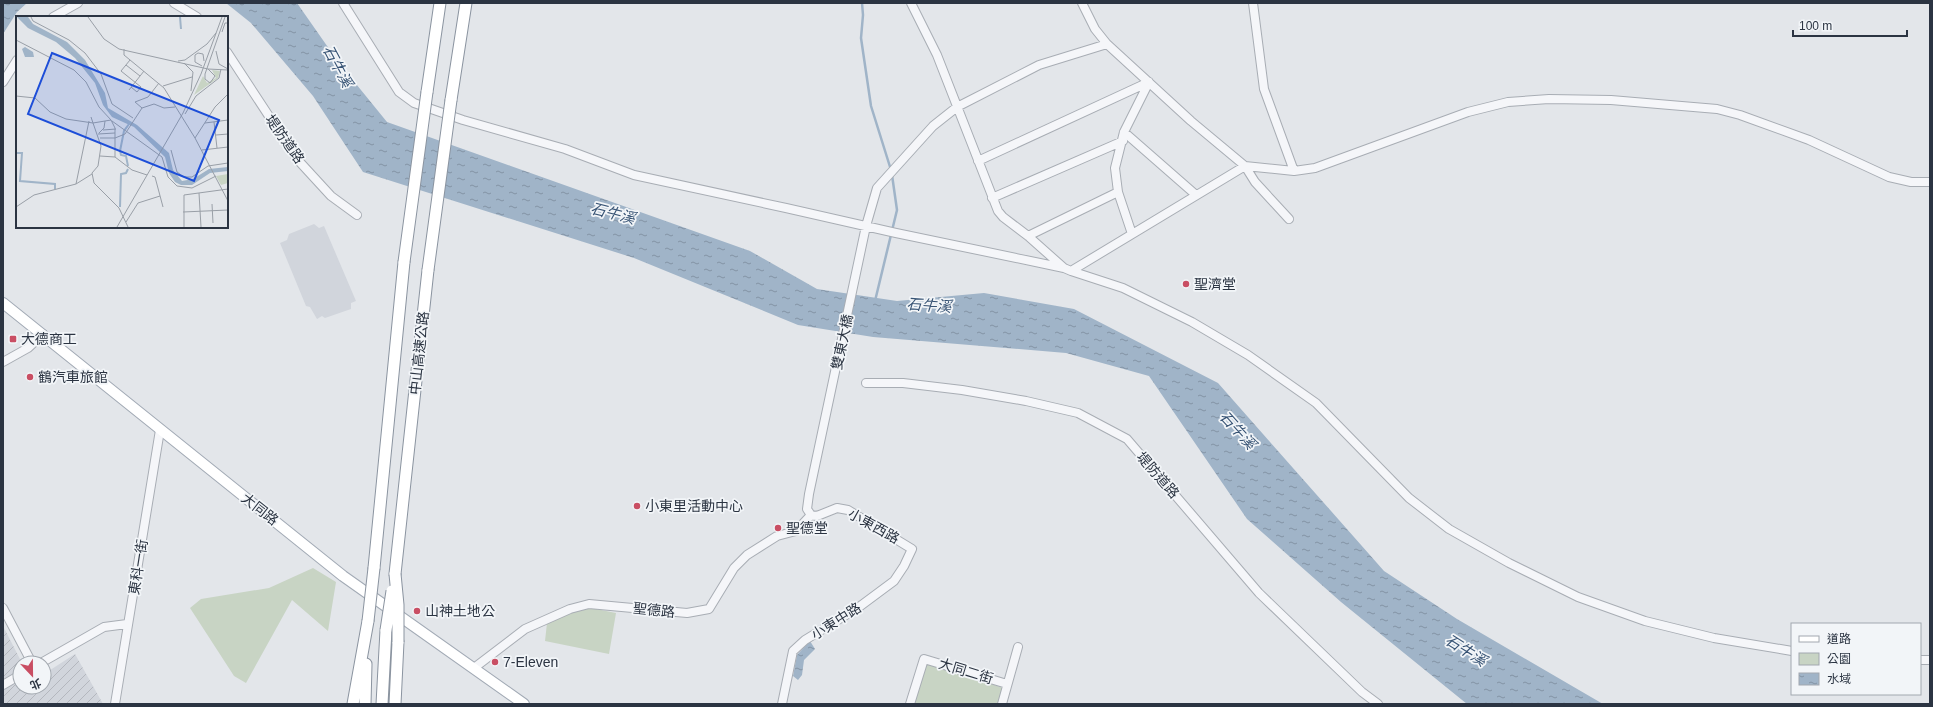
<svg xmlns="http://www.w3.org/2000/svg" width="1933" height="707" font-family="Arial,'Noto Sans TC',sans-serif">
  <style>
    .built { fill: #d1d5dc }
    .industrial { fill: url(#industrial-furrows) }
    .green { fill: #c8d4c4 }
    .water { fill: url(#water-ripples) }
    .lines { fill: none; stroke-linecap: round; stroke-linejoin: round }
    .stream { stroke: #a0b4c8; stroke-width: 2.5 }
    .minor-casing { stroke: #a8adb4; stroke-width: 10 }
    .major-casing { stroke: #a2aab5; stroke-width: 12 }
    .highway-casing { stroke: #8b94a0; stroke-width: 13 }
    .minor { stroke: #f5f6f9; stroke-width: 8 }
    .major { stroke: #fff; stroke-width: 10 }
    .highway { stroke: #fff; stroke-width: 11 }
    .highway-bridge-casing { stroke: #8b94a0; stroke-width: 13; stroke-linecap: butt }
    .highway-bridge { stroke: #fff; stroke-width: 11 }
    .poi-dot { fill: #c94e63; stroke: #f2f5f8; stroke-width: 1.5 }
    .labels { text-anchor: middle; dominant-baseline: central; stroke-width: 3.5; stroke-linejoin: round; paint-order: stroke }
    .street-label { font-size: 14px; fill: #2b3442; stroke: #f2f5f8 }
    .poi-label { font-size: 14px; fill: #2b3442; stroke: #f2f5f8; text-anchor: start }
    .water-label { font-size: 15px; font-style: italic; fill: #375374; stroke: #f2f5f8 }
    .inset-river { fill: none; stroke: #a0b4c8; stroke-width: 2 }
    .inset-road { fill: none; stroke: #999fa7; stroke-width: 1 }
    .view { fill: #1d4ed8; fill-opacity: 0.15; stroke: #1d4ed8; stroke-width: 2 }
    .inset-edge { fill: none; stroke: #2b3442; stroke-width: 2 }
  </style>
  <defs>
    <pattern id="industrial-furrows" width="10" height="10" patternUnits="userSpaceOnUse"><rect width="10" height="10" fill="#d1d5dc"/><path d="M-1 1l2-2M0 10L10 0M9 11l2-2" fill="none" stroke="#b4b7be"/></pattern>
    <pattern id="water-ripples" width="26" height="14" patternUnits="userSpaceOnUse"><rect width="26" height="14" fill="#a0b4c8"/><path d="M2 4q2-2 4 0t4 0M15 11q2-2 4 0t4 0" fill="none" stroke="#8393a4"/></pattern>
  </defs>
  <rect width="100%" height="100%" fill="#e3e6ea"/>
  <path class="built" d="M314,224l5,4 5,-2 32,75 -5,2v6l-26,9 -3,-2 -5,3 -7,-12 -4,-1 -26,-63 7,-3 2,-6z"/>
  <path class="industrial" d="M3,626l19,37h-2v24h24v-13l31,-20 28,50h-100z"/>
  <path class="green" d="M313,568l23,14 -8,49 -36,-31 -46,83 -12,-7 -44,-68 11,-9 68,-11z
    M591,608l25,5 -7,41 -64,-13 2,-18 17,-8z
    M927,662l76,26 -5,16h-85z"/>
  <path class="water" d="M3,3h24l-10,9 -14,22z
    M226,3h71l42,60 48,59 363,129 67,38 80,12 87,-8 90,16 144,74 166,188 73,48 146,85h-136l-126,-102 -94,-83 -98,-143 -83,-23 -193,-16 -75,-12 -164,-67 -271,-86 -50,-76 -62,-73z
    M810,641l5,8 -11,11 -2,15 -4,5 -5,-4 4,-21z"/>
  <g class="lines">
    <path class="stream" d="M862,3l1,12 -2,23 10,68 20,64
      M875,301l22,-91 -5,-35"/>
    <defs>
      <path id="minor" d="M174,3l23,14
        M343,3l56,89 15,11 49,17 102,29 69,26 152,33 110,25 168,35
        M911,3l26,52 61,156 5,6 25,19 36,32 7,3 174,-105 10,16 34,37
        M1082,3l13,26 12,15 84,77 54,45 49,5 21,-3 153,-56 40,-10 41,-3 62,1 106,9 23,6 69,25 80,37 22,5h19
        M1253,3l11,86 30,82
        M53,17l25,-14
        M227,52l70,107 34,37 26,19
        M3,82l14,-22
        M1124,132l72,63
        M978,161l171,-79
        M992,198l131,-57
        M1132,234l-14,-42 -3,-24 9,-36 25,-50
        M1028,236l90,-44
        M1071,271l52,17 69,34 56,33 68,48 93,95 40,31 60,34 69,34 67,24 69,17 78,13
        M3,362l25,-14 15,-14
        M866,383h37l59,7 64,11 52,12 49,26 132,154 103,99 16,12
        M811,515l-4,-6 2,-15 57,-268 11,-38 56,-62 24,-19 82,-42 68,-21
        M3,608l29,55
        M1920,660h10
        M41,663l63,-36 23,-3
        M474,668l51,-39 45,-20 19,-5 98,9 22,-4 25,-41 13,-13 30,-19 19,-5 15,-16
        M3,685l17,-10
        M115,704l45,-274
        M782,704l11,-53 12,-11 54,-33 35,-26 10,-15 8,-17 -64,-39 -11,-2 -20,8 -6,-1
        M910,704l14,-45 83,25
        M1002,704l16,-57"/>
      <path id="major" d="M3,303l340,273 181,128"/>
      <path id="highway" d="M427,92l13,-89
        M451,100l15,-97
        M374,568l30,-306
        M395,574l33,-304
        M353,704l15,-83
        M365,704l1,-40
        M382,704l4,-74
        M395,704l3,-62"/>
    </defs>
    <use href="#minor" class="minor-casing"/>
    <use href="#major" class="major-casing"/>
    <use href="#highway" class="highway-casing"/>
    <use href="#minor" class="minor"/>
    <use href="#major" class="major"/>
    <use href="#highway" class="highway"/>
    <defs>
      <path id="highway-bridge" d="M404,262l23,-170
        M428,270l23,-170
        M395,574l3,31v37
        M368,621l6,-53
        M386,630l6,-39"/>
    </defs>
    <use href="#highway-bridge" class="highway-bridge-casing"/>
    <use href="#highway-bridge" class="highway-bridge"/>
  </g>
  <g class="poi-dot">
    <circle cx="1186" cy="284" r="4"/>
    <rect x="9" y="335" width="8" height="8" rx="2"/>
    <circle cx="30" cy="377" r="4"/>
    <circle cx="637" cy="506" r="4"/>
    <circle cx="778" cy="528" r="4"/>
    <circle cx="417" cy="611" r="4"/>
    <circle cx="495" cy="662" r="4"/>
  </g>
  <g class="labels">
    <g class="street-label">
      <text transform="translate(285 139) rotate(55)">堤防道路</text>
      <text transform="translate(842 342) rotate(-78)">雙東大橋</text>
      <text transform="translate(419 353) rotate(-84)">中山高速公路</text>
      <text transform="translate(1158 475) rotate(49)">堤防道路</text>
      <text transform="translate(260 509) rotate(38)">大同路</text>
      <text transform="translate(874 526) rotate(29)">小東西路</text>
      <text transform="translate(138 567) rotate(-81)">東科一街</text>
      <text transform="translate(654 610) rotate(6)">聖德路</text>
      <text transform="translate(836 621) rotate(-32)">小東中路</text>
      <text transform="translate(966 671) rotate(17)">大同二街</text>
    </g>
    <g class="poi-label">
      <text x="1194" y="284">聖濟堂</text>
      <text x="21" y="339">大德商工</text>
      <text x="38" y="377">鶴汽車旅館</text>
      <text x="645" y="506">小東里活動中心</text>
      <text x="786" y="528">聖德堂</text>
      <text x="425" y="611">山神土地公</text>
      <text x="503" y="662">7-Eleven</text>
    </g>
    <g class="water-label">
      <text transform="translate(338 66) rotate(62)">石牛溪</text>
      <text transform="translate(613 213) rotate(14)">石牛溪</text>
      <text transform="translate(929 305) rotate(4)">石牛溪</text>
      <text transform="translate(1238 430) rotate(48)">石牛溪</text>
      <text transform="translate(1466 650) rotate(32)">石牛溪</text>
    </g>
  </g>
  <g transform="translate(16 16)">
    <rect width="212" height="212" fill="#e3e6ea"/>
    <path d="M196,54l8,1 -2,7 -24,17 9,-19 4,7 9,-5zM212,158v9l-7,2 -5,-9z" fill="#c8d4c4"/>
    <path d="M1,1h11l5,7 34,18 18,18 20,33 3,15 29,17 32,28 4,17 9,11 11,-2 16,-10 19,-2v4l-18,2 -18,12h-11l-6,-3 -6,-9 -4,-16 -31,-30 -22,-10 -9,-12 -8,-22 -20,-25 -19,-16 -28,-14zM9,31l8,5 1,5h-9l-3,-8z" fill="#a0b4c8"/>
    <path class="inset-river" d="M164,1l1,12M0,137h6l-2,28 35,3v5M112,150l-2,-10 -5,-1 -1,-4 4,-20 5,-7M104,191l1,-33 5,-1 2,-4"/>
    <path class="inset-road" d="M15,1l2,4 36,19 16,13 16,21 11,30 21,14M72,1l16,22 15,10 89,20 20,1M206,16l3,-9h3M0,24l58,30 12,12 13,25 12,13M108,33v6l40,33 31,50 33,63M200,35l3,13 9,5M114,44l-9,11 20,16 -4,5 -6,-5M162,45l7,-1 22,-16 9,-11M168,47l9,9 -2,19M110,49l14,11M186,50l-7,-4v-7l3,-2 5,1 1,7M192,53l7,7 -5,7 -5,-4v-5l20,-57M147,70l29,-9M113,74l15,-19M0,80l19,2 15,14 16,7 27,4 8,23 -3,20 -6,7 2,10 25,25 9,19M126,92l-7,-6 13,-5 11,-14M126,92l12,-4 10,4 11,-1M169,98l11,-18 23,-18 2,-9M75,101l2,6 18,-3 4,8v29l17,13 15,5M96,105l50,36 6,20 9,9 15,2 24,-12M198,106l3,26M189,107l23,-3M87,114l13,-1M83,117l5,-5 1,-7M82,118l17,-1M200,119l12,-1M84,122h15l10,-4 17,-26M179,122l20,-31 13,-13M155,134l6,22 7,5h8l16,-11 20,-3M186,134l26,-3M84,140l15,1M136,160l3,1 8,30M60,168l13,-63M183,177l2,34M196,188l1,19M0,191l18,-12 42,-11 16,-10M167,196l45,-2M110,206l12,-19 22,-7M101,211l66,-114 18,-39 21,-57M168,211v-32l44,-6"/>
    <path class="view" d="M36,37l167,67 -25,61 -166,-67z"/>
    <rect width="212" height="212" class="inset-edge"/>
  </g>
  <rect width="1933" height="707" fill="none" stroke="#2b3442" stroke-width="8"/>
  <rect x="1791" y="623" width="130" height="72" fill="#f2f5f8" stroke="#a2a8af"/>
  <rect x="1799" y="636" width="20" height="6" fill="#ffffff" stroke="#a2a8af"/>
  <text x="1827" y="643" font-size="12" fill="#2b3442">道路</text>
  <rect x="1799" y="653" width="20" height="12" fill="#c8d4c4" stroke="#a2a8af"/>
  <text x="1827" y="663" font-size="12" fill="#2b3442">公園</text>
  <rect x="1799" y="673" width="20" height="12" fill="url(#water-ripples)" stroke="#a2a8af"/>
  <text x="1827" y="683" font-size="12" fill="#2b3442">水域</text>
  <g transform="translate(32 675) rotate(158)"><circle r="19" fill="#f2f5f8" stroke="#a2a8af"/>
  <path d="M0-3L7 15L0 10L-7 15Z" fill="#c94e63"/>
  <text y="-6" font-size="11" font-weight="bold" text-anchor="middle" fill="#2b3442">北</text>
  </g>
  <path d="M1793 30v6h114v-6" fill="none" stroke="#2b3442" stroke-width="2"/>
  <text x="1799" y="30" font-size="12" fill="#2b3442" stroke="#f2f5f8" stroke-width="3" paint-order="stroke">100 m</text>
</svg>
